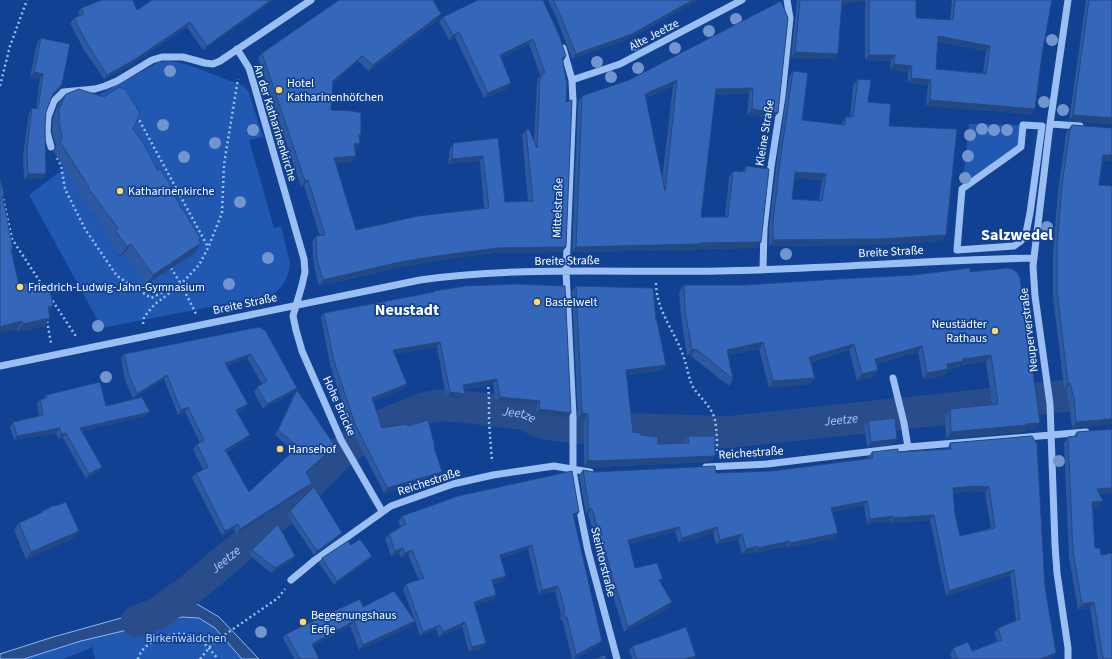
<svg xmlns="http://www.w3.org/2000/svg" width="1112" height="659" font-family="'Source Sans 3',sans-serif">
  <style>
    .green { fill: #2159b2 }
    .water { fill: #294d8a; stroke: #8db8f7 }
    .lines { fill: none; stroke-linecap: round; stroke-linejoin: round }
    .river { stroke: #294d8a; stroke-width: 32 }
    .path { stroke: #9bbef3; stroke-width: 2.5; stroke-dasharray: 2 3; stroke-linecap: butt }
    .minor { stroke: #9bbef3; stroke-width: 7 }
    .tree { fill: #7295cd }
    .wall { fill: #2d59a0; fill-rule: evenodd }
    .shaded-wall { fill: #244882 }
    .building { fill: #3467ba; stroke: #244882; fill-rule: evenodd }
    .poi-dot { fill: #ffda5e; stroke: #104192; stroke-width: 1.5 }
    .labels { text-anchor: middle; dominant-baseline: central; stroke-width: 3.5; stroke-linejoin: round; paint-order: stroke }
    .street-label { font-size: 12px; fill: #fff; stroke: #104192 }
    .poi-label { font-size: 12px; fill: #fff; stroke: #104192; text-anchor: start }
    .park-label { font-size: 12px; fill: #c3dafe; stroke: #104192 }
    .water-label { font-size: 13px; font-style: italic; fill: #a7c8fa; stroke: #104192 }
    .district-label { font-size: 16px; font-weight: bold; fill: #fff; stroke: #104192 }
  </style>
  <rect width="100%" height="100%" fill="#104192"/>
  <path class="green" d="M170,61l16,3 58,22 5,7 14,44 -14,3 25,88 7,-2 9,37c-1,15 -7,25 -19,32l-169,33 -73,-133 38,-29 29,52 2,2 3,-2 12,18 -4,3 14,12 -5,4 1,2 6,-4 -45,-148 79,-43z
    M969,124l54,1 -2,22 -59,42z
    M182,617l17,1 16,10 27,31h-147l-4,-17v6l-28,11h-39l57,-18z"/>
  <path class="water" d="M175,593l1,15 9,-3 12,-1 22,13 40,42h-17l-27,-31 -16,-10 -17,-1 -101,24 -57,18h-24v-5l53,-17 97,-27z"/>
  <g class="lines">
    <path class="river" id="s1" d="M137,621l20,-7 30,-22 66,-55 43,-39 40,-41 24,-19 23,-13 38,-16 21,-4 24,2 58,7 16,8 14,3 32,3 143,4 383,-41"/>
    <path class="path" d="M0,86l10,-40 17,-46
      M137,116l71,131
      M57,158l4,7 4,24 20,40 32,47 34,22 23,-11
      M2,194l10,45 65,99
      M171,268l10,16 15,30
      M656,283c0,27 18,47 27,72 4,10 5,22 10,32 7,11 19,20 22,33 2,11 2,23 2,34
      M47,321l4,22
      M143,324l1,-7 10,-12 27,-21 18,-19 9,-17 14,-35 2,-49 14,-85
      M488,382l1,17v23l3,40
      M138,659c5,-20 40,-31 58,-22 9,5 15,14 22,22
      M200,659l13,-16 65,-45 7,-9"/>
    <path class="minor" d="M563,48l9,32 1,21 -7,170 7,146v53l6,36 9,45 29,108
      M237,49l12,19 6,20 49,171 1,13 -3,13 -9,31 3,14 6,21 39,89 41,71
      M572,80l48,-16 122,-64
      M1050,124l30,2
      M1023,125l19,1 -12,87 -4,20 -5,8 -7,5 -57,4 5,-61 59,-42z
      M51,147l-4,-15 1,-15 6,-16 9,-9 32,-3 10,-3 12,-5 35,-21 10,-3h21l22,6 8,1 7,-3 91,-61
      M763,270l1,-42 7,-61 11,-71 8,-78 -3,-18
      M0,366l420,-86c99,-14 200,-7 299,-9 105,-2 210,-11 315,-13
      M893,378l11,45 4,24
      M706,467l61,-3 141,-17 178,-15
      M291,580l24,-20 76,-54 62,-22 40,-9 61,-9 36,6
      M1068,659v-11l-11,-75 -2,-28 -5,-141 -15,-108 -2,-30 17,-142 18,-124"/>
  </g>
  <g class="tree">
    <circle cx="736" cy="19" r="6"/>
    <circle cx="709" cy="31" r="6"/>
    <circle cx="1052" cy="40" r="6"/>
    <circle cx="635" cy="45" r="6"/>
    <circle cx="675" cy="48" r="6"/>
    <circle cx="597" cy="62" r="6"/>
    <circle cx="638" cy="68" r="6"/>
    <circle cx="170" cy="71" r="6"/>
    <circle cx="611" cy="77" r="6"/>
    <circle cx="1044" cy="102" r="6"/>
    <circle cx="1063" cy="110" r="6"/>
    <circle cx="163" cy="125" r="6"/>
    <circle cx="982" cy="129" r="6"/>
    <circle cx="253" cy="130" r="6"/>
    <circle cx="994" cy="130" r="6"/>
    <circle cx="1007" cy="130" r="6"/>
    <circle cx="970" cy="135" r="6"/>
    <circle cx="215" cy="143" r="6"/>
    <circle cx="968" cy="156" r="6"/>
    <circle cx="184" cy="157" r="6"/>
    <circle cx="965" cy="178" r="6"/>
    <circle cx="240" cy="202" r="6"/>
    <circle cx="1047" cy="227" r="6"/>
    <circle cx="786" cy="254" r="6"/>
    <circle cx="268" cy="258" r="6"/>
    <circle cx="229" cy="284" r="6"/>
    <circle cx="98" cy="326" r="6"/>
    <circle cx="106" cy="377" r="6"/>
    <circle cx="1059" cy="461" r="6"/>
    <circle cx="261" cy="632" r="6"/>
  </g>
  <path class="wall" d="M274,0l-71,50 -16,-23 -56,38 -27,14 -20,-29 -14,-27 4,-5 5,-2 -1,-3 3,-5 56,2z
    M476,0h67l20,62 3,40v145l-4,5 -69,1 -60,8 -36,7 -78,18 -5,-20 -2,-24 4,-6h4l-16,-50 -3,1 -43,-129 4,-5 176,-33 -69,51 -11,-10 -25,23 -2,26 28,28 1,5 -4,6h-1l-3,13 -16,1 20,67 128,-22 -4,-47 -32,3 2,-16 3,-5 45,-5 7,64 23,-1 -6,-66 4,-5 8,10 3,-57 1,-1 -1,-2 3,-5 -11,-31 -28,14 10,25 -4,6 -23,9 -29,-61 -6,3 -10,-18 4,-5 34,-16z
    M548,0h151l-71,39 -56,20 -16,-42z
    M797,0h119v18l34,2 2,-20h100l-10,54 -7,55 -4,5 -105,-8 2,-21 -20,-2v-11l-18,-2 1,-9 -26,-1v-60l-24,5 -7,54 -43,-1zM938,42l48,9 -3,22 -47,-4z
    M1086,0h26v124l-43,-3z
    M781,1l-8,118 -26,-4 2,-22 -34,2 -14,122h24l4,-40 4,-6 9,1 4,-6 15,76 -4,6 -61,1 -1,1 -123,2 6,-150 4,-6 47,-16zM673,86l-11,94 -16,-82z
    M41,38l21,46 -3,5 -7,7 -6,16 -1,15 1,47 -3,4 -19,1 -1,-24 6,-42 3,-5 4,1 4,-30 -10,-2 7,-34z
    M793,71l9,49 40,5v-2l4,-6h4l3,-32 5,-6 10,23 21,24 53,115 -67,4 -106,1v-18l7,-60 13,-91zM795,178l27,2 -3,21 -27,-2z
    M66,94l67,35 66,111 -4,13 -48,31 -22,-31 -5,3 -11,-17 1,-2 -28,-40v-1l-29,-45 3,-3v-2l-4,-14 1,-14 6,-15z
    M1072,125l40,36h-9l-4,24 13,1v238l-40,4 -3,-24 -3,-15h-2l-11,-93v-44l5,-61 8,-57 2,-4z
    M2,197l11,52 -2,2 8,34h13l17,27 -4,14 -28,6z
    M970,272l65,157 -12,2 -1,1 -76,7 -1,-23 5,-7 42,-5 -6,-42 -26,3 -2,2 -10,3 -5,6 -20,3 -5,-27 -41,12 1,6 -4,6 -17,5 -8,-31 -38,12 4,16 -5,6 -41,4 -10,-39 -31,6 5,24 -4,7 -38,-30h-4l-6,-39 -2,-25 5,-7h61z
    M576,286l86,84 -36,5 7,57 25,12 26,-1v-1l4,-6 27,20 -4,6 -121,5 -6,-1v-46l-6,-1 -6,-128z
    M434,291l134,127 -32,-4 1,-9 -41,-3 -3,-18 -29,5 -2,10 -16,-2 -9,-50 -42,7 9,35 -31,12 9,27 26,-2 27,21 -1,2 8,23 -3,5 -55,16 -33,-64 -21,-64 -9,-48 3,-4 109,-21z
    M259,327l35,65 -31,17 -9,-17 3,-5 5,-3 -15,-26 -20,8 17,43 -7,4 9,27 -19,12 22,40 44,-41 -18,-16 19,-41 3,-4 38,56 -4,5 -24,23 2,13 -72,47 -3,-5 -12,7 -30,-58 4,-5 7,-3 -10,-21 4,-5 3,-1 -15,-31 -7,3 -14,-36 -31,20 -8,-19 -4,-22 3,-4z
    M46,395l60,11 40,10 -64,15 20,36 -3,4 -13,8 -23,-41 -5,1 -2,-6 -42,7 -4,-13 3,-5 26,-6 -2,-12 3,-4 3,-1z
    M868,421l29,18 -4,5 -26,3 -3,-21z
    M1077,432l35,61 -12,1 -1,13h-6l2,41 17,111h-14l-8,-51 -12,2 -9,-53 -5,-114 4,-6 6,-1z
    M1032,436l20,223h-100l-2,-5 3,-6 19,3 25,-10 -3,-8 4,-5 18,-7 -6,-46 -64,21 -16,-76 -40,3v-2l-23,3 -3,-18 -32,6 2,27 -48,9v-2l-31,7 -1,-1 -12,2 -4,-15 -22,6 -3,-12 -34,10 -4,-11 -46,12 6,24 26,14 8,26 -45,24 -36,-118h-2l-7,-39 4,-5 11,2 122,1 56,-2 97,-12 -1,-2 4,-5h26l49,-3 3,-6zM973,491l12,2 6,35 -31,8 -5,-22 -2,-21z
    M55,506l19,32 -48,21 -12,-29 5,-7 21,-10 2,-2z
    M290,511l52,22 -3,4 -25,18 -27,-40z
    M402,516l174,1h-2l24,129 -24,13h-2l-9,-37 -3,-3 1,-4 -6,-24 -16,4 -11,-46 -27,9 5,18 -3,5 -10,3 3,11 -3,5 -18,5 11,38 -4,5 -13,4 -7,-25 -23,10 -3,-8 -16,7 -5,-15 -3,5 -53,24 -9,-24 -37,20 6,13h-25l-11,-21 3,-4 77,-27 52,14 -12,-32 3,-5 13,-4 -11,-25 -7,3 -2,-5 -8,3 -6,-17 4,-5 12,-7 -3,-6z
    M351,545l21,11 -4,5 -34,24 -15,-22 3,-5z
    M252,550l43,6 -4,5 -20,12 -22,-18z
    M633,646l63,10 -2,3h-62l-3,-9z"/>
  <path class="shaded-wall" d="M271,0h3l-71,50 4,-4z
    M693,0h6l-71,39 -56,20 4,-5z
    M845,0h20l-27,6 4,-5z
    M441,14l-3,6 -69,51 4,-6z
    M190,22l-3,5 -56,38 -27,14 3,-4z
    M459,32l-4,5 -6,3 4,-5z
    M938,36l52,10 -4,5 -52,-10z
    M533,39l-4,5 -33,16 4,-5z
    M795,52l43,2 -4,5 -43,-1z
    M869,55h26l-4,6 -26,-1z
    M362,56l-4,5 -29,26 4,-6z
    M566,56l-3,6 -1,-4z
    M894,64l18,2 -4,6 -18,-2z
    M34,72l9,2 -3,5 -10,-2z
    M911,78l20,2 -3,5 -20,-2z
    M677,80l-4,6 -32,14 4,-6z
    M511,83l-4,6 -23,9 4,-5z
    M62,84l-3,5 -10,10 4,-5z
    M753,88l-4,5 -37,2 4,-6z
    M930,100l105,9 -4,5 -105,-8z
    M752,109l26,4 -5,6 -26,-4z
    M1073,115l39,3v6l-43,-3z
    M360,143l-4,6h-6l4,-5z
    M1103,155h9v6h-13z
    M356,156l-4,6 -22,2 4,-6z
    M483,156l-3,5 -32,3 4,-5z
    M795,172l31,2 -4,6 -31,-2z
    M28,174h18l-3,4 -19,1z
    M308,180l-4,6 -3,1 4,-6z
    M946,235l-4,6 -67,4 -106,1 4,-6z
    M761,242l-4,6 -61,1 -1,1 -123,2 4,-5 123,-4z
    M201,243l-6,10 -48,31 6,-9z
    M131,244l-6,9 -5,3 7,-9z
    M566,247l-4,5 -69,1 -60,8 -36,7 -78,18 4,-6 77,-18 37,-6 60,-8z
    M53,306l-5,8v-7z
    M50,318l-5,8 -28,6 6,-8z
    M22,321l-5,8 -17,4v-6z
    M440,342l-3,5 -47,8 3,-5z
    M763,342l-4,7 -37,7 5,-6z
    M854,344l-5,6 -44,13 4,-6z
    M922,346l-4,6 -48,14 5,-7z
    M696,349l-5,7h-4l5,-6z
    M251,354l-4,4 -26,10 4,-5z
    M991,355l-5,7 -26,3 -2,2 -10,3 -5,6 -20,3 4,-6 20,-9 16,-5z
    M666,365l-4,5 -40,5 4,-5z
    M878,370l-4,6 -17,5 5,-7z
    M167,375l-3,4 -31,20 4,-5z
    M815,378l-5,6 -41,4 4,-7z
    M497,379l-4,5 -33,5 3,-4z
    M1068,383h2l-4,6h-2z
    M407,384l-3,5 -35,14 3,-5z
    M297,388l-3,4 -31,17 4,-5z
    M450,392l15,2 -3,5 -16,-2z
    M500,397l40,4 -3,4 -41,-3z
    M248,404l-4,5 -12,6 4,-5z
    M188,407l-3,5 -7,3 3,-5z
    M539,409l32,4 -3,5 -32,-4z
    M150,412l-4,4 -69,16 3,-4z
    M582,413l6,1 -4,6 -6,-1z
    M1112,419v5l-40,4 4,-6z
    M1040,423l-5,6 -12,2 -1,1 -76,7 5,-7z
    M60,428l-4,5 -42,7 3,-4z
    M66,433l-3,5 -5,1 3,-5z
    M250,435l-4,5 -24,15 3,-5z
    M897,439l-4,5 -26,3 4,-5z
    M335,446l-4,5 -28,26 3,-5z
    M715,456l-4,6 -121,5 -6,-1 4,-6z
    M102,467l-3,4 -13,8 3,-5z
    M442,472l-3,5 -55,16 3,-5z
    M312,483l-3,4 -72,47 3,-5z
    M977,486l12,1 -4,6 -12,-2 -24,2 4,-5z
    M1112,488v5l-19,1 4,-5z
    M867,501l-3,5 -36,7 3,-5z
    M1103,501l-4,6 -11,1 4,-6z
    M589,509h3l-4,5h-2z
    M579,512l-3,5 -6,1 3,-4z
    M934,515l-4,5 -40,3 4,-5z
    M893,516l-3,5 -23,3 3,-5z
    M238,524l-4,5 -12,7 3,-5z
    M679,527l-4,5 -50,13 3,-5z
    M717,527l-4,6 -34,10 3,-5z
    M79,531l-5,7 -48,21 5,-7z
    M342,533l-3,4 -25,18 3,-4z
    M838,533l-4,6 -48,9 4,-5z
    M742,534l-4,5 -22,6 4,-5z
    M789,541l-3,5 -31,7 3,-5z
    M532,545l-4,4 -32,10 4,-4z
    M758,546l-4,6 -12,2 4,-5z
    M403,548l-4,5 -8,3 4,-5z
    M412,550l-4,5 -7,3 4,-5z
    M295,556l-4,5 -20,12 4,-5z
    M372,556l-4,5 -34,24 3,-4z
    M1014,570l-4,5 -64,21 3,-5z
    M506,576l-3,5 -15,4 4,-5z
    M558,586l-3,5 -16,4 3,-5z
    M496,595l-3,5 -23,7 4,-5z
    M672,602l-3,6 -45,24 4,-5z
    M1094,602l-4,6 -12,2 4,-6z
    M354,621l-4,5 -41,22 3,-4z
    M415,621l-3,5 -53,24 4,-5z
    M465,622l-3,5 -23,10 4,-5z
    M440,625l-4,4 -16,7 3,-4z
    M602,641l-4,5 -25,13 3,-4z
    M486,643l-4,5 -13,4 3,-5z
    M1056,653l-4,6h-12z
    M696,656l-2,3h-10z"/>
  <path class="building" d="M102,0h31l4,10 15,-10h119l-64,46 -17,-24 -56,38 -27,15 -19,-30 -14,-27 10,-4 -3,-6z
    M339,0h94l8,14 -68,51 -11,-9 -29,25 -2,29 21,1 9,2v22h-2l1,8 -6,1 2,12 -22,2 22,72 62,-14 71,-8 -6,-52 -31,3 1,-16 45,-5 7,64 28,-1 -7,-71 3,-1 8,19 3,-70 2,-1 -1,-3 4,-1 -12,-34 -33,16 11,28 -23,10 -29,-61 -6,3 -10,-18 35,-17h65l16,35 7,21 -4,2 5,26 -1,18 6,-2 -6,147 -69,1 -60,8 -37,6 -77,18 -6,-20 -1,-24 9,-1 -17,-55 -3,1 -43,-128z
    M553,0h140l-61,34 -56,20 -17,-42z
    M800,0h45l-3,1 -4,53 -43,-2z
    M869,0h47v18l37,2 2,-20h97l-10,54 -7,55 -105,-9 1,-20 -20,-2 1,-12 -18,-2 1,-9h-26zM938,36l52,10 -4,28 -50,-5z
    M1089,0h23v118l-39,-3z
    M781,1l7,17 -10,95 -26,-4 1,-21 -37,1 -15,128h27l5,-46 12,1 1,-6 23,3 -8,73 -62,1v1l-123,3 6,-151 47,-16zM677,80l-12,111 -20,-97z
    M41,38l29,6 -8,40 -9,10 -7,18 -1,15 1,47h-18l-1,-24 5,-42 6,1 5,-35 -9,-2z
    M793,71l15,2 -6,47 43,5 1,-8h7l5,-38 13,1 -3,22 23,2 -2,22 68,3 -11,106 -67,4 -106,1v-18l7,-60zM795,172l31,2 -4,27 -30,-2z
    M119,87l6,2 15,24 -7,16 11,15 14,27 2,-2 8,12 13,27h1l18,30 -1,2 2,3 -48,32 -22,-31 -4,3 -12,-17 3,-2 -30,-40 1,-1 -29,-45 2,-3v-2l-3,-15v-13l7,-15 13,-5 25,8z
    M1072,125l40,3v27h-9l-4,30 13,1v233l-36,3 -2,-24 -4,-15h-2l-11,-93v-44l5,-61 8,-56z
    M0,178l4,17h-2l11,54h-2l8,36 12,-3 1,3 11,-3 2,11 5,-3 3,16 -5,1 2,11 -27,6 -1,-3 -22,6z
    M970,268v4l37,-4 5,1 5,3 3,6 20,145 -14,1 1,1 -76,7 -1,-23 48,-5 -7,-49 -28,4v2l-16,3 1,5 -21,4 -5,-27 -47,13 3,11 -16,4 -8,-30 -45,13 6,21 -42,3 -10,-39 -36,8 6,29 -37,-30 -4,1 -7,-39 -1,-26h61l92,-6 77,-4z
    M516,284l49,2 6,127 -32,-4 1,-8 -40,-4 -3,-18 -34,6 2,9 -15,-2 -10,-50 -47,8 14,34 -35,14 10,30 25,-4 1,2 20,-6 7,27h-1l8,25 -55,16 -32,-64 -21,-63 -10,-48 110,-21v-1l31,-5z
    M576,286l77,2 3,33h1l9,44 -40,5 7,62 8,1v2l17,2v7l31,-1 -1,-7h27v20l-121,5 -6,-1v-46l-6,-1z
    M259,327l6,3 32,58 -30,16 -10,-17 10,-6 -16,-27 -26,9 23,41 -12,6 14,25 -25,15 24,42 45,-42 5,-2 -21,-18 19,-40 38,56 -29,26 6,11 -72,46 -2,-5 -13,7 -29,-58 12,-6 -11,-23 7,-4 -16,-33 -7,3 -14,-35 -30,19 -8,-19 -5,-21z
    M100,382l6,24 36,-9 8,15 -70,16 22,39 -13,7 -23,-41 -5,1 -1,-6 -43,8 -4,-14 30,-7 -3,-15 7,-2 -1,-3z
    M895,418l2,21 -26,3 -3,-21z
    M1112,429v59l-15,1 6,12 -11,1 3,46h5l1,7 11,-2v106h-9l-9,-57 -12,2 -9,-53 -5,-114 9,-1v-4z
    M1032,436l5,8 8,143 11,66 -16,6h-87l4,-1 -4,-10 15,-6 4,9 30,-11 -4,-12 22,-9 -6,-49 -65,21 -15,-76 -40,3 -1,-2 -23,3 -3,-18 -36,7 7,25 -48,10 -1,-2 -31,7v-2l-12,3 -4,-15 -22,6 -3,-13 -35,11 -3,-11 -51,13 7,28 22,-5 6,16 -4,1 13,22 -44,25 -36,-118h-3l-6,-39 11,2 121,-6 1,7 56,-2 101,-13 -1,-6 26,-3v3l53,-3 -1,-6zM977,486l12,1 6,41 -35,8 -5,-22 -2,-26z
    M572,471l7,41 -6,2 29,127 -26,14 -9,-38 -4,-2 2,-5 -7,-24 -16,4 -10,-45 -32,10 6,21 -14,4 4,15 -22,7 12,41 -14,4 -7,-25 -22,10 -3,-7 -17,7 -17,-48 18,-6 -12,-28 -7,3 -2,-5 -8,3 -6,-17 17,-10 -4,-8 56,-20z
    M314,487l28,46 -25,18 -27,-40z
    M66,502l13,29 -48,21 -12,-29 24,-11 -1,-1 13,-6v1z
    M278,524l17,32 -20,12 -23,-18z
    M360,539l12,17 -35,25 -15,-23 26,-17 3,4z
    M394,591l21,30 -52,24 -9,-24 -42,23 7,15h-19l-14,-25 74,-35 3,8z
    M686,627l10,29 -12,3h-48l-3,-13z
    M605,655l1,4h-11z"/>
  <g class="poi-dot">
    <circle cx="279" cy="90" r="4"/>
    <circle cx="120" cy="191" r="4"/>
    <circle cx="20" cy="287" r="4"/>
    <circle cx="537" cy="302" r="4"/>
    <circle cx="995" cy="331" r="4"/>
    <circle cx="280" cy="449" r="4"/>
    <circle cx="303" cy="622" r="4"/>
  </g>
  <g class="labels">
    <g class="street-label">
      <text transform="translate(654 35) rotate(-28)">Alte Jeetze</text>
      <text transform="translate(275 123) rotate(73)">An der Katharinenkirche</text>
      <text transform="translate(765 133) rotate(-81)">Kleine Straße</text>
      <text transform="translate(558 208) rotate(-88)">Mittelstraße</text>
      <text transform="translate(891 252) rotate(-3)">Breite Straße</text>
      <text transform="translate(567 261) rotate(-1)">Breite Straße</text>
      <text transform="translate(245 304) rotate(-12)">Breite Straße</text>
      <text transform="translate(1029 330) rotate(-97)">Neuperverstraße</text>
      <text transform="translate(339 406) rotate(66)">Hohe Brücke</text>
      <text transform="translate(751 453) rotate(-4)">Reichestraße</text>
      <text transform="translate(429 482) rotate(-18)">Reichestraße</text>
      <text transform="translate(603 562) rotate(76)">Steintorstraße</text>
    </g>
    <g class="poi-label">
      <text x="287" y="83">Hotel<tspan x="287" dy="14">Katharinenhöfchen</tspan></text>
      <text x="128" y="191">Katharinenkirche</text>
      <text x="28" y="287">Friedrich-Ludwig-Jahn-Gymnasium</text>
      <text x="545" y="302">Bastelwelt</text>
      <text x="987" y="324" text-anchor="end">Neustädter<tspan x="987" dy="14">Rathaus</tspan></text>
      <text x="288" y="449">Hansehof</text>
      <text x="311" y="615">Begegnungshaus<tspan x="311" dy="14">Eefje</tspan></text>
    </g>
    <g class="park-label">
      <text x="186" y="638">Birkenwäldchen</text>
    </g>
    <g class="water-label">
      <text stroke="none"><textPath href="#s1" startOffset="457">Jeetze</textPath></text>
      <text stroke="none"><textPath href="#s1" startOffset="782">Jeetze</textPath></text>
      <text stroke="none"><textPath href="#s1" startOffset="109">Jeetze</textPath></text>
    </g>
    <g class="district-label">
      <text x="1017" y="235">Salzwedel</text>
      <text x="407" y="310">Neustadt</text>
    </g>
  </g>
</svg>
